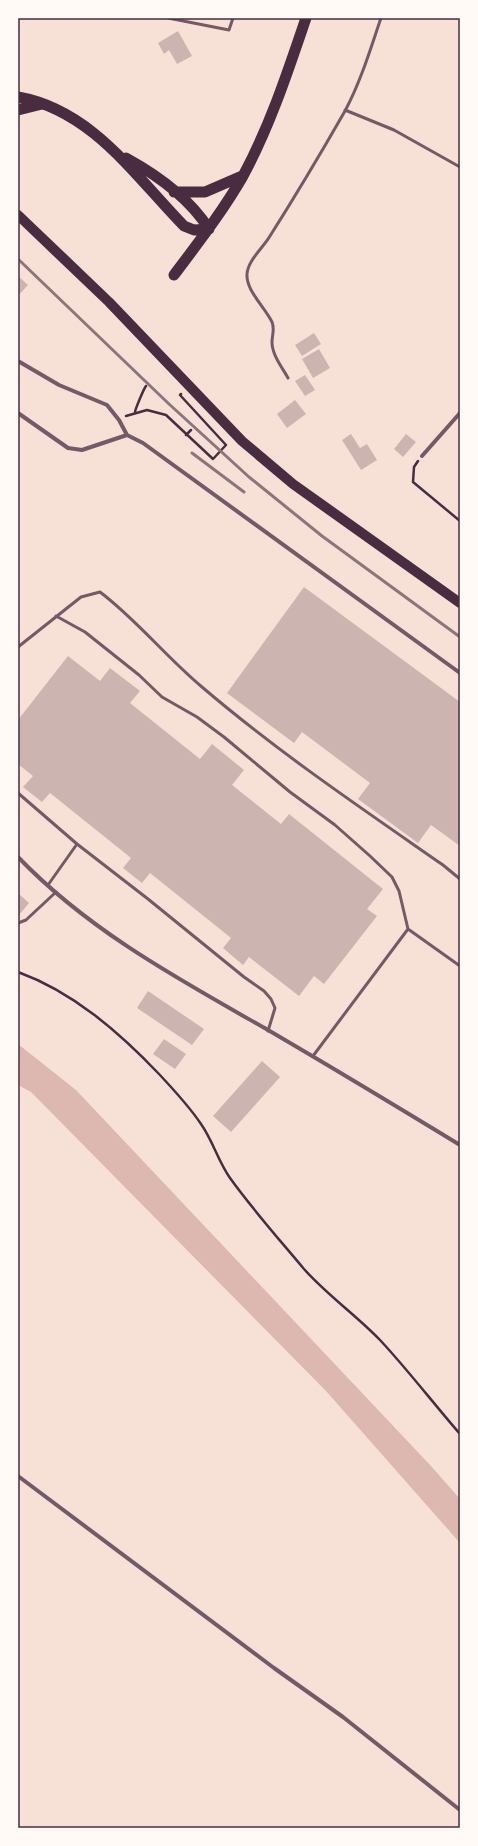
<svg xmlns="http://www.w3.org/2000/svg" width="478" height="1846" font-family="'Titillium Web',sans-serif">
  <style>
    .water { fill: #dcb8b0 }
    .building { fill: #ccb4b1 }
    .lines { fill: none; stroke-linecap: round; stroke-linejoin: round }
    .path { stroke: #4a2c40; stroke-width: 2.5 }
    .service { stroke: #755966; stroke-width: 3 }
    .minor { stroke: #755966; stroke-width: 4 }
    .primary { stroke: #4a2c40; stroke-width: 10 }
    .trunk { stroke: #4a2c40; stroke-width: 11 }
    .rail { stroke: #8f747c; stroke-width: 3 }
    .neatline { fill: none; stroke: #4a2c40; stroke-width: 1.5 }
  </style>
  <rect width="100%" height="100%" fill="#f7e1d7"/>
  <path class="water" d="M18,1044l58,46 355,376 29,33v44l-134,-152 -295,-299 -13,-7z"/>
  <path class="building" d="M178,31l14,25 -15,8 -8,-14 -5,4 -6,-11z
    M18,276l10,9 -10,11z
    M314,333l7,11 -19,12 -7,-11z
    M319,349l11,19 -17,10 -11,-19z
    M305,375l10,15 -10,6 -10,-15z
    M295,400l11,14 -19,14 -10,-14z
    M351,434l9,14 7,-4 10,16 -16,10 -19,-30z
    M406,434l10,8 -13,15 -9,-8z
    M304,587l156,115v144l-29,-21 -13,18 -60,-44 12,-16 -68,-51 -8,11 -67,-50z
    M68,656l32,25 10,-13 30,23 -10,12 70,56 12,-15 32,26 -12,15 49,39 8,-10 94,75 -16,20 10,7 -53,68 -10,-8 -15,20 -50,-39 -6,8 -20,-17 8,-10 -81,-65 -8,10 -19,-15 8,-10 -81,-65 -8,9 -19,-15 10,-11 -15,-12v-44z
    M18,893l11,10 -10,12 -1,-1z
    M148,991l56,38 -12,16 -55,-37z
    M164,1039l22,15 -11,15 -22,-15z
    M262,1061l18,16 -49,55 -18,-16z"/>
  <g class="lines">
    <path class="path" d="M135,412c0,-2 9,-24 11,-26
      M126,416l21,-6 19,5 47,44 13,-14 -46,-50 1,-1
      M186,435l5,-5
      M418,461l-4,6 -1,15 47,39
      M18,972c55,20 101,60 141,102 15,16 30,32 42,50 12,17 17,37 29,54 23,32 49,61 74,91 23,26 52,46 76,71 28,30 53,63 80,94"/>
    <path class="service" d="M168,18l61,12 4,-12
      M345,110l49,20 66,37
      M288,378c-6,-11 -16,-23 -16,-36 0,-7 3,-13 0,-20 -7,-15 -26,-31 -25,-48 1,-14 16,-26 23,-38 26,-41 51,-83 75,-125 16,-30 25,-61 36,-93
      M56,616l29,16 54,43 23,22 35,20 27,20 66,55 45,33 35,31 22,21 7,14 9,38
      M18,647l63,-50 19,-5c37,28 66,65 102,95 76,65 159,121 241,178l17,14
      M18,793l59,51 -29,41
      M77,844l71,55 96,78 20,14 7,8 4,9 -7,23
      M18,923l8,-3 30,-28
      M313,1056l95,-127 52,37"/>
    <path class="minor" d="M18,361l41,24 48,20 12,15 8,15 16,8 317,230
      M18,413l50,35 14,2 45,-15
      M422,456l38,-43
      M18,857c71,74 162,123 250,173 65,38 128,76 192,115
      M18,1476l256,192 69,49 117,93"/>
    <path class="primary" d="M18,215l91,87 133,139 51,43 167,119"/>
    <path class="trunk" d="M18,97c74,13 117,79 166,129l10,4 15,-1
      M18,110l24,-6
      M126,158c31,17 64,41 83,71
      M174,192h31l37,-16
      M174,275c24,-32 49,-64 69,-99 27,-50 45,-105 63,-158"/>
    <path class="rail" d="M18,259l151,145 80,73 73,59 138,101
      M192,453l52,39"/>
  </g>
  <rect width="478" height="1846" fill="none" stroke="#fffaf5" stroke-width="38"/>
  <rect x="19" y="19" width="440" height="1808" class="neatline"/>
</svg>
